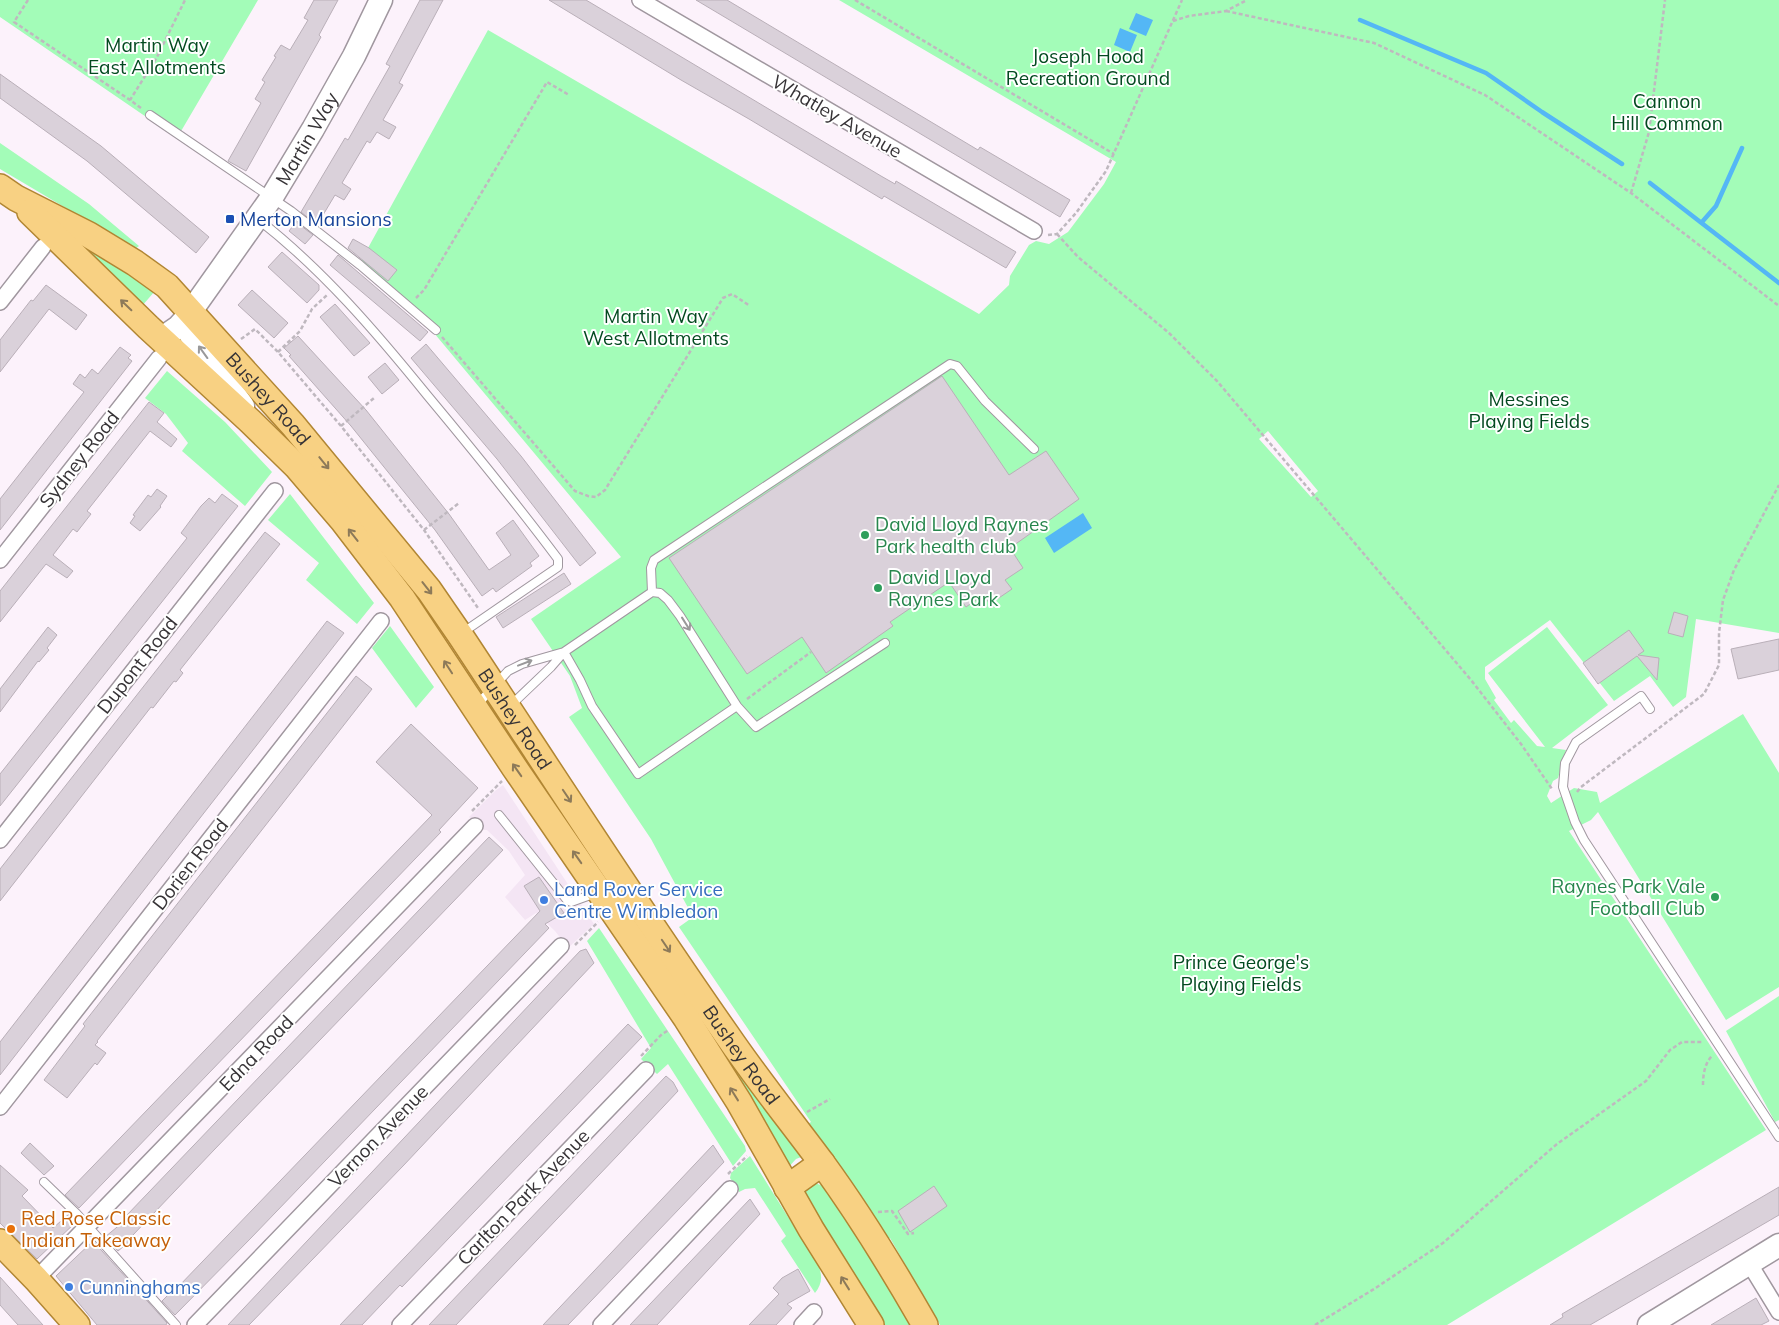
<svg xmlns="http://www.w3.org/2000/svg" width="1779" height="1325" font-family="Mulish,sans-serif">
  <style>
    .built { fill: #f4e5f4 }
    .green { fill: #a3fcb8; fill-rule: evenodd }
    .water { fill: #54b7f5 }
    .lines { fill: none; stroke-linecap: round; stroke-linejoin: round }
    .stream { stroke: #54b7f5; stroke-width: 4.5 }
    .building { fill: #dad1da; stroke: #b9afb8 }
    .service-casing { stroke: #a0979f; stroke-width: 10 }
    .minor-casing { stroke: #a0979f; stroke-width: 18 }
    .secondary-casing { stroke: #a0979f; stroke-width: 25 }
    .primary-casing { stroke: #b18633; stroke-width: 28 }
    .path { stroke: #bfb8bf; stroke-width: 2.5; stroke-dasharray: 4 2.5; stroke-linecap: butt }
    .service { stroke: #fff; stroke-width: 8 }
    .minor { stroke: #fff; stroke-width: 15 }
    .secondary { stroke: #fff; stroke-width: 22 }
    .primary { stroke: #f8d183; stroke-width: 25 }
    .oneway { stroke: #8d7a59 }
    .oneway2 { stroke: #9a999a }
    .transit-dot { fill: #1a4fb4; stroke: #fff; stroke-width: 2 }
    .leisure-dot { fill: #2e9e5b; stroke: #fff; stroke-width: 2 }
    .shop-dot { fill: #3f7fe0; stroke: #fff; stroke-width: 2 }
    .food-dot { fill: #e8710a; stroke: #fff; stroke-width: 2 }
    .labels { text-anchor: middle; dominant-baseline: central; stroke-width: 4; stroke-linejoin: round; paint-order: stroke }
    .park-label { font-size: 19px; fill: #034a20; stroke: #fff }
    .street-label { font-size: 19px; fill: #363336; stroke: #fff }
    .transit-label { font-size: 19px; fill: #164399; stroke: #fff; text-anchor: start }
    .leisure-label { font-size: 19px; fill: #27864d; stroke: #fff; text-anchor: start }
    .shop-label { font-size: 19px; fill: #366cbe; stroke: #fff; text-anchor: start }
    .food-label { font-size: 19px; fill: #c56008; stroke: #fff; text-anchor: start }
  </style>
  <rect width="100%" height="100%" fill="#fcf2fb"/>
  <path class="built" d="M503,785l91,139 -26,24 -13,-17 -19,-18 -11,7 -20,-23 20,-22 -16,-24 -22,-21h-3l-15,-13 26,-26z"/>
  <path class="green" d="M0,0h258l-81,138 -177,-121z
    M839,0h940v633l-83,-14 -10,78 -13,10 -23,-31 -36,25 -64,-81 -65,47v12l11,19 -2,2 17,23 3,-3 23,26 8,1 -57,-74 59,-46 61,78 -56,43 14,2 -8,28 -5,3 -6,15 4,7 23,-15 23,4 3,11 143,-89 36,59v214l-53,33 -128,-208 -7,8 -22,11 197,299 -319,195h-507l-50,-87 -8,3 -79,-114 8,-5 -132,-195 14,-10 -42,-78 -82,-122 13,-9 -12,-32 -39,-57 90,-62 -187,-224 -77,-65 131,-238 491,284 30,-29 1,-9 19,-31 7,-4 13,3 19,-12 36,-48 12,-22zM1268,431l50,60 -7,6 -52,-58z
    M0,143l89,61 50,42 -4,3 -135,-80z
    M77,237l78,54 -13,15 -69,-65z
    M167,371l58,51 47,50 -27,34 -63,-55 6,-8 -22,-29 -21,-16z
    M290,494l84,109 -17,21 -51,-44 13,-17 -51,-43z
    M390,626l44,61 -18,21 -44,-60z
    M499,712l305,444 -8,3 -10,11 -238,-369 -16,-32 -33,-50z
    M599,928l146,218 1,5 -13,15 -65,-102 -11,10 -16,-15 10,-11 -64,-107z
    M1779,996v124l-4,2 -49,-91z
    M750,1156l68,109c5,11 4,19 -3,28l-34,-52 5,-5 -31,-48 -10,1 -6,3 -9,-14 1,-5z
    M815,1183l11,4 5,5 81,133h-29l-81,-127 2,-12z"/>
  <path class="water" d="M1136,13l17,7 -7,16 -17,-7z
    M1120,28l17,7 -7,17 -16,-7z
    M1083,513l9,15 -38,25 -9,-15z"/>
  <g class="lines">
    <path class="stream" d="M1360,20l126,53 56,39 80,52
      M1650,183l129,100
      M1702,222l14,-16 26,-58"/>
  </g>
  <path class="building" d="M314,0h24l-19,35 2,2 -75,134 -18,-10 33,-58 -6,-4 10,-17 -3,-2 14,-23 -2,-1 7,-11 9,5 18,-30 -4,-2z
    M420,0h23l-44,83 4,2 -20,35 13,7 -7,12 -12,-7 -7,11 -3,-2 -25,42 9,6 -7,11 -9,-5 -18,30 -16,-13 44,-74 3,2 42,-74 -4,-2z
    M549,0h37l295,176 14,8 1,-3 120,71 -10,16 -122,-72 -2,3 -133,-80 -68,-39z
    M696,0h31l251,150 2,-3 90,53 -10,17z
    M0,74l101,72 108,91 -13,16 -109,-92 -87,-63z
    M296,222l17,13 -8,9 -16,-13z
    M353,239l16,9 28,22 -9,11 -40,-33z
    M282,252l37,33v5l-12,13 -39,-36z
    M338,255l90,77 -8,9 -90,-76z
    M46,285l41,30 -11,15 -27,-21 -49,63v-32l31,-40 2,1z
    M252,290l36,33 -14,15 -36,-33z
    M335,304l35,39 -16,13 -34,-39z
    M298,336l68,74 83,104 40,56 22,-15 -15,-22 17,-13 26,36 -9,7 2,3 -36,26 -3,-4 -11,8 -47,-66 -47,-58 -37,-46 -62,-70 2,-1 -7,-7z
    M426,344l95,112 75,97 -16,13 -83,-107 -86,-101z
    M120,347l11,8 -3,3 4,3 -132,169v-31l84,-107 -11,-8 7,-10 5,4 7,-9 6,5z
    M385,363l14,17 -17,14 -14,-17z
    M942,376l67,99 37,-24 33,48 -69,49 13,20 -18,12 7,9 -22,15 -7,-9 -17,12 -17,-25 -59,40 3,4 -67,47 -24,-36 -55,37 -78,-116z
    M149,402l15,11 -7,9 20,17 -6,8 -21,-16 -63,80 4,3 -14,18 -4,-3 -20,26 20,16 -6,7 -21,-14 -46,58v-31z
    M157,489l10,7 -7,10 1,1 -21,24 -10,-8 5,-7 -2,-1 15,-20 3,2z
    M222,494l16,12 -238,300v-32l187,-236 -6,-5 20,-27 8,-8 6,5z
    M265,532l15,12 -100,126 3,3 -7,9 -2,-1 -21,27 -2,-1 -151,194v-32z
    M564,573l7,11 -68,44 -7,-11z
    M1674,612l14,4 -5,21 -15,-4z
    M327,621l17,12 -344,442v-33z
    M48,627l9,8 -10,13 2,2 -10,12 -1,-1 -38,51v-23z
    M1629,630l15,21 -6,4 21,3 -2,22 -20,-24 -39,28 -15,-21z
    M1779,639v31l-41,9 -7,-30z
    M356,676l16,13 -275,352 1,1 -3,3 11,8 -9,12 -2,-2 -28,35 -23,-18 41,-54 -2,-2z
    M411,724l67,64 -39,42 2,2 -362,376 -14,-13 367,-380 -56,-53z
    M489,837l14,13 -289,300 -81,85 2,2 -17,14 -13,-14 23,-19 -2,-2z
    M539,877l25,36 -19,11 4,4 -298,310 -76,77 -13,-14 14,-14 1,1 363,-377 -16,-25z
    M586,949l8,14 -191,203 -154,159h-21l352,-374z
    M628,1024l14,13 -240,250 -2,-2 -38,40h-22z
    M666,1076l7,6 5,9 -60,64 -162,170h-27z
    M30,1143l24,23 -10,9 -23,-22z
    M713,1145l11,17 -156,163h-25z
    M0,1165l28,25 -6,6 31,32 16,-14 7,8 -39,37 -37,-36z
    M934,1186l13,20 -37,26 -12,-21z
    M1779,1187v28l-189,110h-40l13,-8 -1,-3z
    M750,1199l10,15 -103,111h-27z
    M93,1241l74,82 -1,2h-69l-41,-49z
    M798,1269l12,22 -23,13 5,4 -16,17h-27l30,-31 -6,-6 9,-10z
    M0,1277l33,37 10,11h-25l-18,-20z
    M1756,1298l13,23 -8,4h-50z"/>
  <g class="lines">
    <defs>
      <path id="service" d="M150,115l141,96 69,54 76,65
        M259,220c64,50 117,112 168,175 45,54 89,108 131,164v8l-96,66
        M652,592l-1,-24 3,-8 296,-196 7,2 28,35 49,48
        M564,652l16,28 12,26 46,68 99,-68
        M477,705l31,-34 14,-7 42,-12
        M510,706l41,-39 13,-15 88,-60 8,1 8,7 12,16 57,90 19,21 129,-84
        M1650,709l-9,-13 -65,46 -11,21 -2,24 12,35 9,18 195,297
        M499,815l68,85 4,2 25,-9
        M44,1182l32,31 100,112"/>
      <path id="minor" d="M640,0l394,231
        M0,302l43,-55
        M0,560l159,-202
        M0,840l275,-349
        M0,1107l381,-486
        M1749,1263l30,49
        M36,1279l439,-453
        M195,1325l366,-379
        M400,1325l246,-255
        M601,1325l129,-136
        M802,1325l12,-13"/>
      <g id="secondary">
        <path d="M187,317l3,17 53,72"/>
        <path id="s1" d="M162,338l16,-11 9,-10 85,-120 41,-68 41,-73 27,-56"/>
        <path d="M1649,1325l130,-80"/>
      </g>
      <g id="primary">
        <path id="s2" d="M0,187l16,11 73,37 46,28 32,23 126,139 136,165 31,45c88,133 175,269 267,400 30,44 63,85 95,128 38,52 71,106 103,162"/>
        <path d="M30,212l118,115 102,94 46,45 47,55 59,77 112,169 172,251 53,84 72,127 60,96"/>
        <path d="M787,1188l35,-25"/>
        <path d="M0,1242l36,37 41,46"/>
      </g>
    </defs>
    <use href="#service" class="service-casing"/>
    <use href="#minor" class="minor-casing"/>
    <use href="#secondary" class="secondary-casing"/>
    <use href="#primary" class="primary-casing"/>
    <path class="path" d="M28,0l-14,22 116,78
      M855,0l259,154
      M1226,11l148,32 111,52 146,98 148,113
      M1173,21l16,-5 37,-5 21,-11
      M141,108l-11,-8 27,-43 28,-57
      M1631,193l18,-61 16,-132
      M1057,234l21,23 91,76 48,48 254,299 50,64 31,45
      M1048,235l9,-1 19,-21 30,-42 76,-171
      M416,298l8,-8 123,-208 22,13
      M442,337l133,154 13,5 8,1 9,-7 118,-192 9,-4 18,12
      M241,339l14,-10 23,23 63,74 83,104 54,78
      M278,352l22,-21 12,-22 15,-14
      M341,426l33,-28
      M424,530l35,-27
      M747,699l64,-47
      M1577,792l4,-5 123,-93 15,-29v-32l4,-33 11,-30 45,-85
      M472,811l30,-30
      M575,945l23,-23
      M641,1056l21,-22 7,-4
      M1703,1085c0,-11 2,-23 10,-30
      M807,1112l23,-13
      M728,1174l19,-18
      M878,1212l14,-1 16,23 6,-1
      M1315,1325l59,-36 69,-46 114,-99 89,-63 24,-31 12,-8h21"/>
    <use href="#service" class="service"/>
    <use href="#minor" class="minor"/>
    <use href="#secondary" class="secondary"/>
    <use href="#primary" class="primary"/>
  </g>
  <defs><path id="oneway-shaft" d="M-6 0H5M1.5-3L5.5 0L1.5 3" fill="none" stroke-width="1.6" stroke-linecap="round" stroke-linejoin="round" transform="scale(1.25)"/></defs>
  <g class="oneway">
    <use href="#oneway-shaft" transform="translate(126 305) rotate(-136)"/>
    <use href="#oneway-shaft" transform="translate(324 463) rotate(51)"/>
    <use href="#oneway-shaft" transform="translate(353 535) rotate(-128)"/>
    <use href="#oneway-shaft" transform="translate(427 588) rotate(52)"/>
    <use href="#oneway-shaft" transform="translate(448 667) rotate(-123)"/>
    <use href="#oneway-shaft" transform="translate(517 770) rotate(-125)"/>
    <use href="#oneway-shaft" transform="translate(567 796) rotate(56)"/>
    <use href="#oneway-shaft" transform="translate(577 857) rotate(-125)"/>
    <use href="#oneway-shaft" transform="translate(666 946) rotate(56)"/>
    <use href="#oneway-shaft" transform="translate(734 1094) rotate(-122)"/>
    <use href="#oneway-shaft" transform="translate(845 1283) rotate(-122)"/>
  </g>
  <g class="oneway2">
    <use href="#oneway-shaft" transform="translate(203 352) rotate(-126)"/>
    <use href="#oneway-shaft" transform="translate(686 624) rotate(58)"/>
    <use href="#oneway-shaft" transform="translate(525 663) rotate(-21)"/>
  </g>
  <rect class="transit-dot" x="225" y="214" width="10" height="10" rx="2.5"/>
  <g class="leisure-dot">
    <circle cx="865" cy="535" r="5"/>
    <circle cx="878" cy="588" r="5"/>
    <circle cx="1715" cy="897" r="5"/>
  </g>
  <g class="shop-dot">
    <circle cx="544" cy="900" r="5"/>
    <circle cx="69" cy="1287" r="5"/>
  </g>
  <circle class="food-dot" cx="11" cy="1229" r="5"/>
  <g class="labels">
    <g class="park-label">
      <text x="157" y="45">Martin Way<tspan x="157" dy="22">East Allotments</tspan></text>
      <text x="1088" y="56">Joseph Hood<tspan x="1088" dy="22">Recreation Ground</tspan></text>
      <text x="1667" y="101">Cannon<tspan x="1667" dy="22">Hill Common</tspan></text>
      <text x="656" y="316">Martin Way<tspan x="656" dy="22">West Allotments</tspan></text>
      <text x="1529" y="399">Messines<tspan x="1529" dy="22">Playing Fields</tspan></text>
      <text x="1241" y="962">Prince George's<tspan x="1241" dy="22">Playing Fields</tspan></text>
    </g>
    <g class="street-label">
      <text transform="translate(837 116) rotate(30)">Whatley Avenue</text>
      <text stroke="none"><textPath href="#s1" startOffset="248">Martin Way</textPath></text>
      <text stroke="none"><textPath href="#s2" startOffset="346">Bushey Road</textPath></text>
      <text transform="translate(79 459) rotate(-52)">Sydney Road</text>
      <text transform="translate(137 665) rotate(-52)">Dupont Road</text>
      <text stroke="none"><textPath href="#s2" startOffset="751">Bushey Road</textPath></text>
      <text transform="translate(190 864) rotate(-52)">Dorien Road</text>
      <text transform="translate(256 1053) rotate(-46)">Edna Road</text>
      <text stroke="none"><textPath href="#s2" startOffset="1156">Bushey Road</textPath></text>
      <text transform="translate(378 1136) rotate(-46)">Vernon Avenue</text>
      <text transform="translate(523 1197) rotate(-46)">Carlton Park Avenue</text>
    </g>
    <g class="transit-label">
      <text x="240" y="219">Merton Mansions</text>
    </g>
    <g class="leisure-label">
      <text x="875" y="524">David Lloyd Raynes<tspan x="875" dy="22">Park health club</tspan></text>
      <text x="888" y="577">David Lloyd<tspan x="888" dy="22">Raynes Park</tspan></text>
      <text x="1705" y="886" text-anchor="end">Raynes Park Vale<tspan x="1705" dy="22">Football Club</tspan></text>
    </g>
    <g class="shop-label">
      <text x="554" y="889">Land Rover Service<tspan x="554" dy="22">Centre Wimbledon</tspan></text>
      <text x="79" y="1287">Cunninghams</text>
    </g>
    <g class="food-label">
      <text x="21" y="1218">Red Rose Classic<tspan x="21" dy="22">Indian Takeaway</tspan></text>
    </g>
  </g>
</svg>
